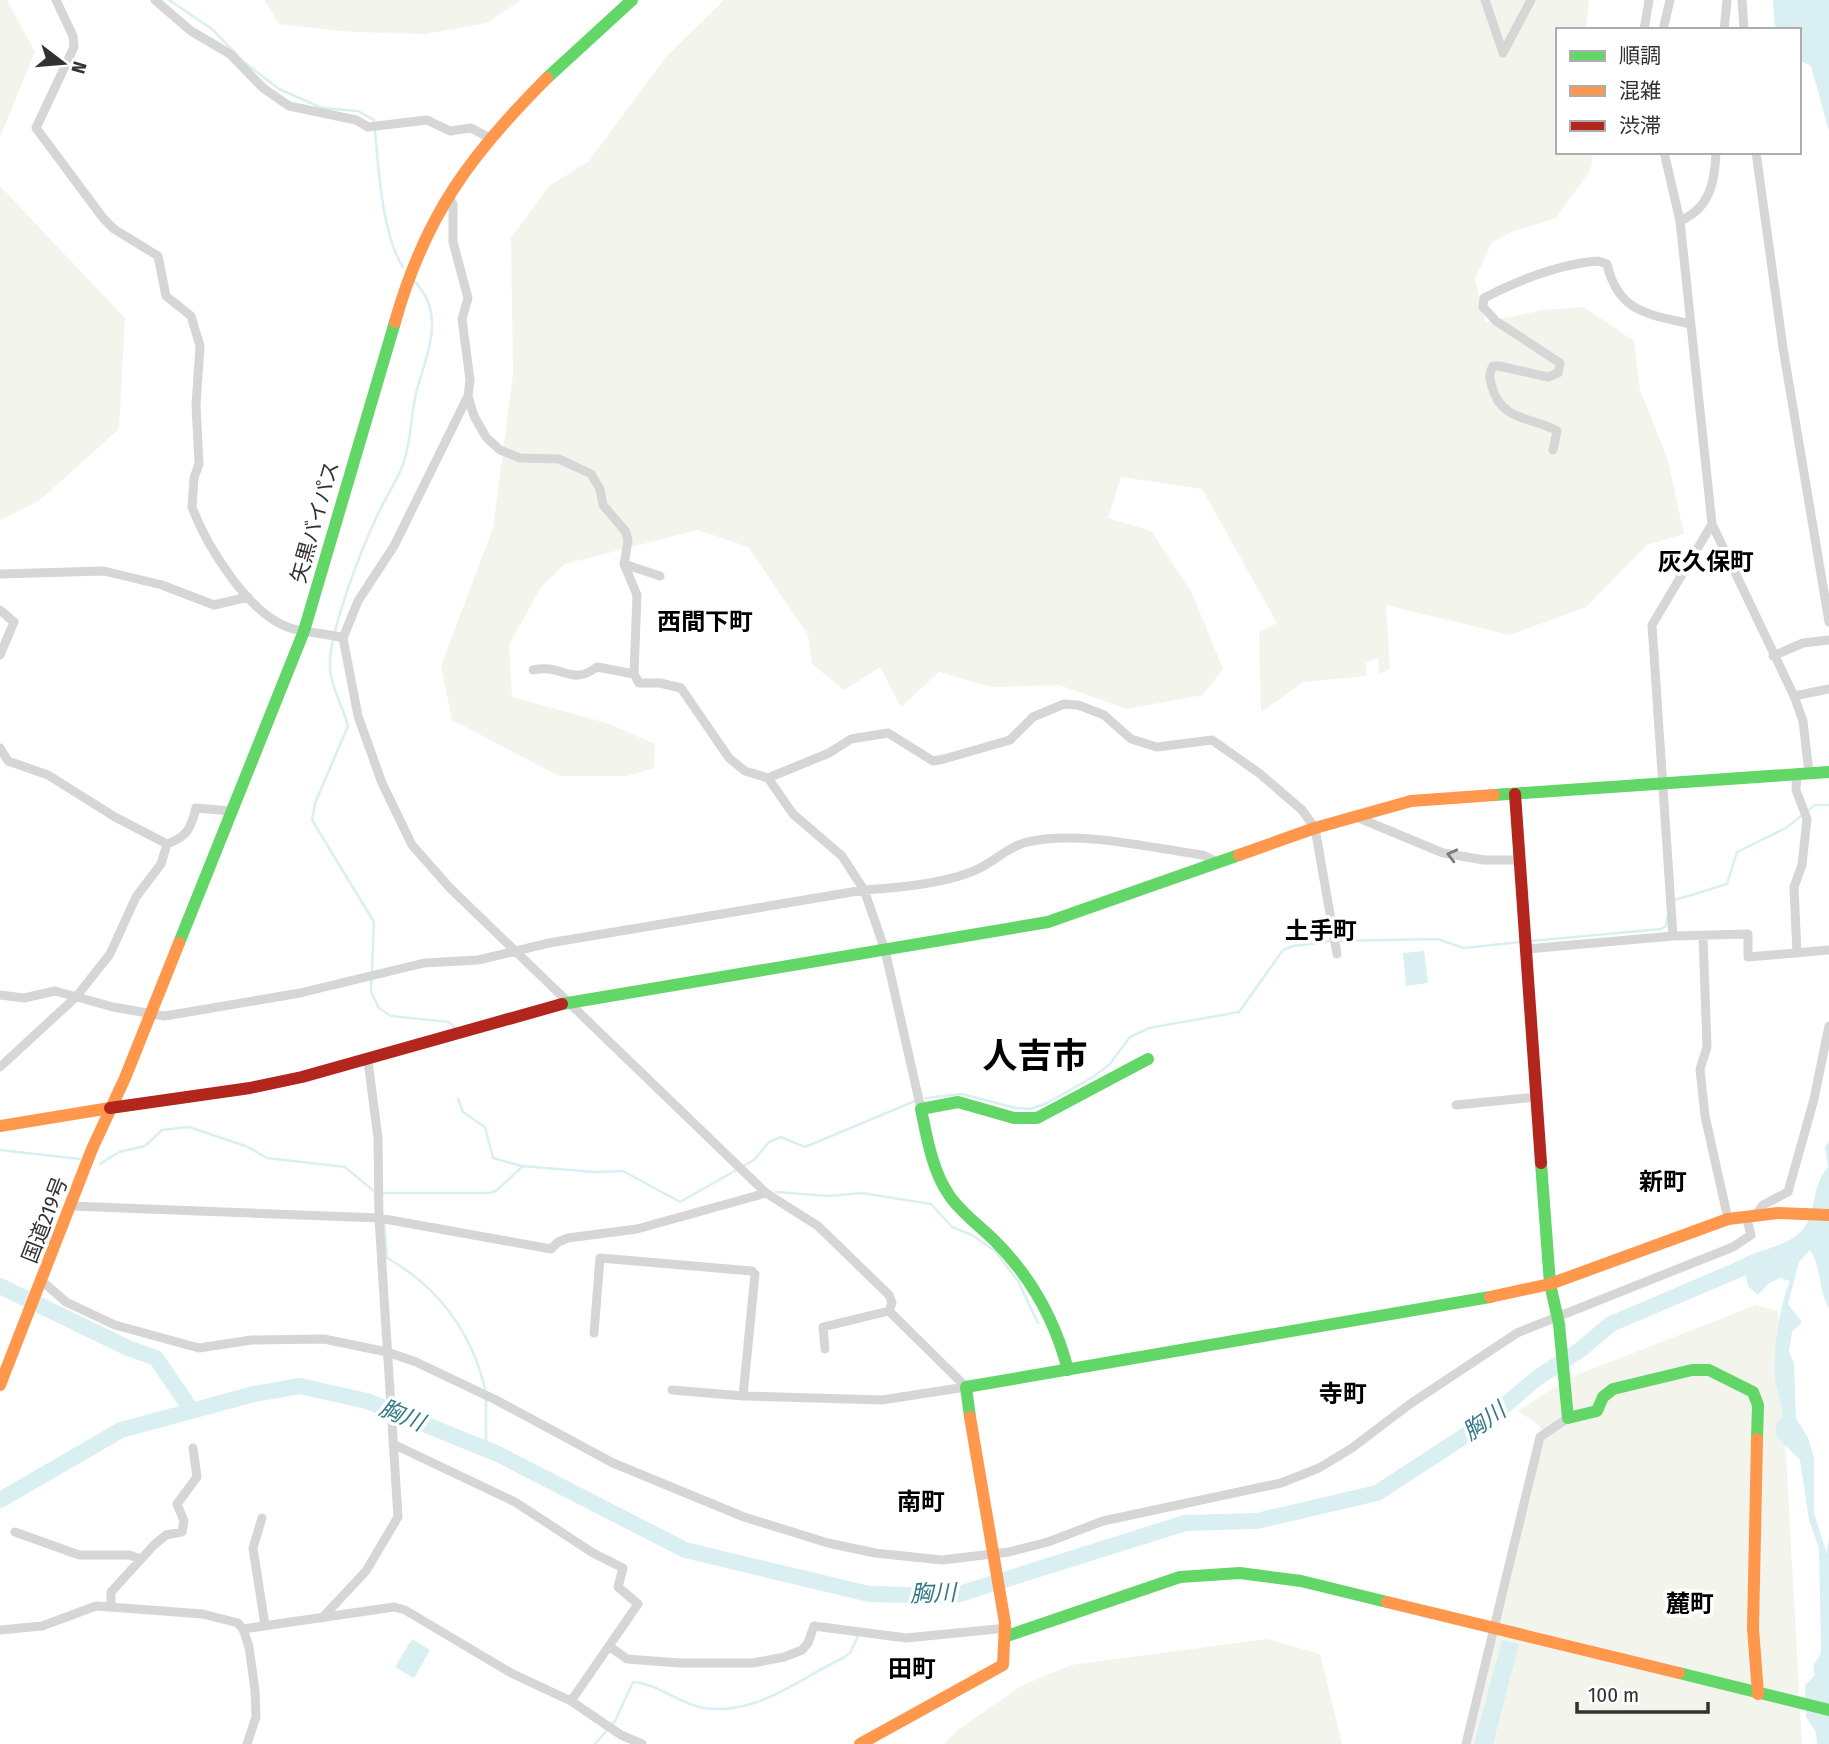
<svg xmlns="http://www.w3.org/2000/svg" width="1829" height="1744" font-family="'Fira Sans Condensed','Noto Sans JP',sans-serif">
  <style>
    .green { fill: #f3f5ec }
    .water { fill: #d9eff2 }
    .lines { fill: none; stroke-linecap: round; stroke-linejoin: round }
    .stream { stroke: #d9eff2; stroke-width: 2.5 }
    .river { stroke: #d9eff2; stroke-width: 16 }
    .street { stroke: #d6d6d6; stroke-width: 9 }
    .fast { stroke: #63d668; stroke-width: 12 }
    .slow { stroke: #ff974d; stroke-width: 12 }
    .jam { stroke: #b3261e; stroke-width: 12 }
    .oneway { stroke: #7c7c7c }
    .labels { text-anchor: middle; dominant-baseline: central; stroke-width: 7; stroke-linejoin: round; paint-order: stroke }
    .street-label { font-size: 21px; fill: #323232; stroke: #fff }
    .water-label { font-size: 23px; font-style: italic; fill: #347a86; stroke: #fff }
    .quarter-label { font-size: 24px; font-weight: bold; fill: #000; stroke: #fff }
    .town-label { font-size: 35px; font-weight: bold; fill: #000; stroke: #fff }
  </style>
  <rect width="100%" height="100%" fill="#fff"/>
  <path class="green" d="M0,0h7l28,52 -35,85z
    M264,0h257l-34,23 -62,11 -73,-2 -73,-8z
    M724,0h865l-3,30h-28v122h35l-2,17 -35,49 -42,13 -22,11 -17,37 11,43 57,-12 41,-3 50,34 6,49 27,67 17,77 -37,11 -61,62 -76,28 -124,-30 4,64 -11,5 -1,-16 -12,5 1,13 -63,6 -43,30 -2,-80 18,-9 -75,-134 -81,-12 -13,41 43,13 41,62 31,76 -20,26 -76,14 -68,-24 -67,2 -53,-15 -38,35 -21,-40 -36,23 -32,-26 -4,-29 -60,-88 -50,-17 -133,34 -23,22 -33,58 3,53 95,26 48,21 -1,24 -27,8h-68l-107,-56 -11,-54 52,-138 20,-154 -2,-136 38,-52 40,-25 76,-103z
    M0,186l125,132 -6,111 -80,72 -39,19z
    M1756,1305l22,6 24,433h-336l75,-304 -1,-14 -22,-15 51,-33z
    M1267,1639l53,15 22,90h-398l14,-14 63,-44 50,-21z"/>
  <path class="water" d="M1773,0h56v131l-18,-65 -12,-6v-30h-24z
    M1424,951l4,32 -22,3 -3,-33z
    M1829,1141v167c-11,-18 -7,-40 -19,-58l-11,12 -11,42 14,18 -10,10 -3,19 5,13 2,54 12,20 6,19v56l13,41 2,-17v207h-12l-1,-12 -10,-15 -1,-32 10,-10 -2,-9 8,-13 -2,-105 -10,-28 -9,-60 -24,-24v-12l7,-8c-1,-13 -7,-26 -8,-37 -2,-28 4,-72 15,-98l-10,-3 -12,6 -10,11 -10,-9 -6,-27c20,-11 47,-12 62,-31 13,-17 7,-42 24,-61l-3,-20z
    M412,1639l18,11 -16,28 -19,-11z
    M1502,1640l17,4 -26,100h-19z"/>
  <g class="lines">
    <path class="stream" d="M169,0l43,29 33,34 34,26 43,19 36,3 16,9c4,40 7,114 29,147
      M414,281c32,32 14,70 3,108 -7,26 -5,53 -15,78 -6,15 -15,28 -22,43 -16,32 -51,121 -50,155 0,21 13,41 18,61l-33,77 -3,17 62,102 -3,70 8,16 12,8 58,6 6,6
      M1675,900l52,-16 10,-32 49,-24 29,-23h14
      M1337,941l100,-2 27,9 57,-6
      M1531,941l130,-12 5,-3 2,-11
      M925,1098l37,-4 54,14 14,1 15,-5 48,-27 16,-12 21,-28 19,-9 90,-16 44,-62 10,-4 40,-5
      M458,1099l5,13 22,15 8,31 28,8 74,6 28,-1 57,31 74,-42 15,-18 12,-5 24,10 110,-46
      M0,1150l80,9
      M100,1164l19,-12 26,-6 17,-16 27,-3 59,20 19,11 78,9 30,25
      M776,1192l53,4 33,-3 69,11 21,23 20,8 23,16 23,30 20,42
      M381,1193h108l7,-2 26,-24
      M384,1221l3,37c52,29 86,76 99,135
      M486,1399v51
      M595,1744l20,-23 18,-39c26,2 46,22 71,26 52,8 93,-28 137,-49l9,-6 8,-17"/>
    <path class="river" d="M0,1286l128,62 28,10 36,53
      M0,1500l121,-70 133,-36 46,-8 67,15 131,53 187,96 184,44 84,2 232,-73 72,-2 120,-28 106,-69 54,-46 43,-28 31,-26 150,-64"/>
    <path class="street" d="M56,0l17,36 1,11 -38,81 67,90 11,11 44,27 8,40 25,20 9,30 -4,59 3,59 -5,14 -2,29c14,38 57,108 98,121 17,5 36,5 53,10
      M155,0l36,31 39,23 33,34 26,18 67,14 12,7 59,-7 23,11 21,-3 17,9
      M1485,0l18,53 28,-53
      M1742,0l2,30
      M1644,30l5,-30
      M1663,30l7,-30
      M1724,30l3,-30
      M1664,152l16,69 32,303 82,172 9,25 6,52
      M1756,152l27,196 46,274
      M448,195l5,9v38l15,56 -6,21 8,61 -2,16 6,20 12,21 14,13 20,8 39,1 32,15 9,15 3,16 23,27 2,9 -4,23 36,12
      M1680,221c30,-13 35,-39 36,-69
      M468,396l-74,150 -36,55 -15,37 15,78 24,67 30,62 38,43 316,305 52,33 71,69 3,8 -3,8 -66,16 2,22
      M1553,450l4,-19c-26,-15 -55,-9 -65,-44 -2,-8 -4,-13 1,-21h6l49,11 10,-4 2,-10 -64,-42 -13,-14 1,-9c35,-18 75,-34 114,-37l9,3c11,48 40,50 83,60
      M624,564l13,31 -3,79
      M0,574l104,-3 58,14 52,20 34,-8
      M0,610l14,12 -14,33
      M1773,656l30,-13 26,-3
      M533,670c30,-7 37,17 64,-3l37,7 5,9h21l21,5 48,70 16,13 23,7 25,36 49,42 22,34 21,60 36,159
      M1794,696l35,-7
      M0,748l8,13 40,14 67,42 52,27c20,-7 24,-16 29,-36l35,3
      M1797,774l-1,16 11,29 -5,46 -8,22 3,66
      M768,778l61,-25 22,-14 37,-6 45,28 11,-2 66,-19 23,-23 31,-13 14,1 26,10 27,24 26,8 55,-7 47,33 43,37 13,18 22,126
      M1354,816l89,37 41,7h35
      M1673,936l-21,-311 60,-101
      M1703,936l4,111 -7,22 5,47 23,103
      M1527,949l146,-13 75,-2v23l81,-7
      M0,995l24,3 31,-7 58,16 51,9 13,-2 123,-21 124,-30 54,-3 71,-17 315,-53c33,-2 87,-7 116,-22 16,-8 28,-21 47,-26 53,-12 123,6 176,13l14,7
      M0,1067l76,-70 34,-43 26,-57 25,-33 6,-20
      M1456,1105l81,-8
      M71,1206l308,12 172,31 7,-7 10,-4 69,-9 129,-36
      M1757,1213l6,-8 25,-13 26,-93 15,-73
      M42,1281l24,21 49,23 84,23 53,-8 72,-1 63,13 29,10 80,38 117,63 131,54 84,26 47,10 67,7 67,-8 39,-10 55,-21 178,-38 38,-15 33,-20 58,-44 107,-71 216,-86 18,-12 -5,-19
      M889,1311l77,76
      M594,1333l6,-75 152,13 3,3 -12,122 139,4 84,-13
      M672,1390l71,6
      M262,1518l-9,30 12,77
      M15,1532l64,23h50l12,4
      M111,1606v-14l43,-47 12,-10 16,-3 2,-11 -7,-17 20,-27 -4,-29
      M322,1618l44,-47 32,-54 -19,-299 -1,-80 -10,-77
      M243,1629l151,-22 11,3 106,63 60,28 67,-97 -20,-17 5,-19 -30,-15 -78,-51 -122,-58
      M0,1630l42,-4 54,-20 107,8 35,9 5,6 6,18 6,43 1,27 -9,27
      M610,1647l17,12 53,4h73l31,-6 18,-7 6,-7 6,-17 92,12 101,-10
      M571,1701l50,34 21,9
      M1466,1744l74,-307 28,-19"/>
    <path class="fast" d="M547,78l85,-78
      M1494,795l335,-23
      M179,943l125,-312 91,-309
      M562,1004l486,-82 191,-67
      M1541,1163l9,121 9,40 9,94 29,-7 6,-14 10,-8 79,-19h17l44,22 5,13 -1,34
      M1068,1370c-13,-50 -37,-93 -73,-129 -15,-15 -34,-28 -46,-46 -17,-25 -22,-57 -28,-86l37,-7 56,16h23l111,-59
      M970,1417l-4,-30 524,-90
      M1007,1636l173,-59 60,-4 61,8 86,21
      M1679,1673l150,37"/>
    <path class="slow" d="M395,322c30,-106 75,-167 152,-244
      M1239,855l76,-27 96,-27 83,-6
      M0,1126l110,-18
      M1490,1297l60,-13 178,-65 50,-6 51,2
      M0,1385l92,-236 33,-71 54,-135
      M1757,1439l-4,189 5,66
      M1387,1602l292,71
      M860,1744l143,-79 2,-42 -35,-206"/>
    <path class="jam" d="M1515,794l26,369
      M110,1108l140,-20 52,-11 260,-73"/>
  </g>
  <defs><path id="oneway-chevron" d="M-2-3.5L2.5 0L-2 3.5" fill="none" stroke-width="1.6" stroke-linecap="round" stroke-linejoin="round" transform="scale(1.75)"/></defs>
  <use class="oneway" href="#oneway-chevron" transform="translate(1452 855) rotate(-166)"/>
  <g class="labels">
    <g class="street-label">
      <text transform="translate(315 522) rotate(-74)">矢黒バイパス</text>
      <text transform="translate(45 1220) rotate(-69)">国道219号</text>
    </g>
    <g class="water-label">
      <text transform="translate(402 1415) rotate(22)">胸川</text>
      <text transform="translate(1484 1421) rotate(-36)">胸川</text>
      <text transform="translate(933 1593) rotate(-2)">胸川</text>
    </g>
    <g class="quarter-label">
      <text x="1706" y="562">灰久保町</text>
      <text x="705" y="622">西間下町</text>
      <text x="1321" y="931">土手町</text>
      <text x="1663" y="1182">新町</text>
      <text x="1343" y="1394">寺町</text>
      <text x="921" y="1502">南町</text>
      <text x="1690" y="1604">麓町</text>
      <text x="912" y="1669">田町</text>
    </g>
    <g class="town-label">
      <text x="1035" y="1056">人吉市</text>
    </g>
  </g>
  <rect x="1556" y="28" width="245" height="126" fill="#ffffff" stroke="#adadad" stroke-width="2"/>
  <rect x="1570" y="51" width="35" height="10" fill="#63d668" stroke="#adadad" stroke-width="2"/>
  <text x="1619" y="63" font-size="21" fill="#323232">順調</text>
  <rect x="1570" y="86" width="35" height="10" fill="#ff974d" stroke="#adadad" stroke-width="2"/>
  <text x="1619" y="98" font-size="21" fill="#323232">混雑</text>
  <rect x="1570" y="121" width="35" height="10" fill="#b3261e" stroke="#adadad" stroke-width="2"/>
  <text x="1619" y="133" font-size="21" fill="#323232">渋滞</text>
  <g transform="translate(63 63) rotate(106)" stroke="#ffffff" stroke-width="5" paint-order="stroke">
  <path d="M0-5L12 26L0 18L-12 26Z" fill="#323232"/>
  <text y="-10" font-size="19" font-weight="bold" text-anchor="middle" fill="#323232">N</text>
  </g>
  <path d="M1577 1702v10h131v-10" fill="none" stroke="#323232" stroke-width="3.5"/>
  <text x="1588" y="1702" font-size="21" fill="#323232" stroke="#ffffff" stroke-width="5" paint-order="stroke">100 m</text>
</svg>
